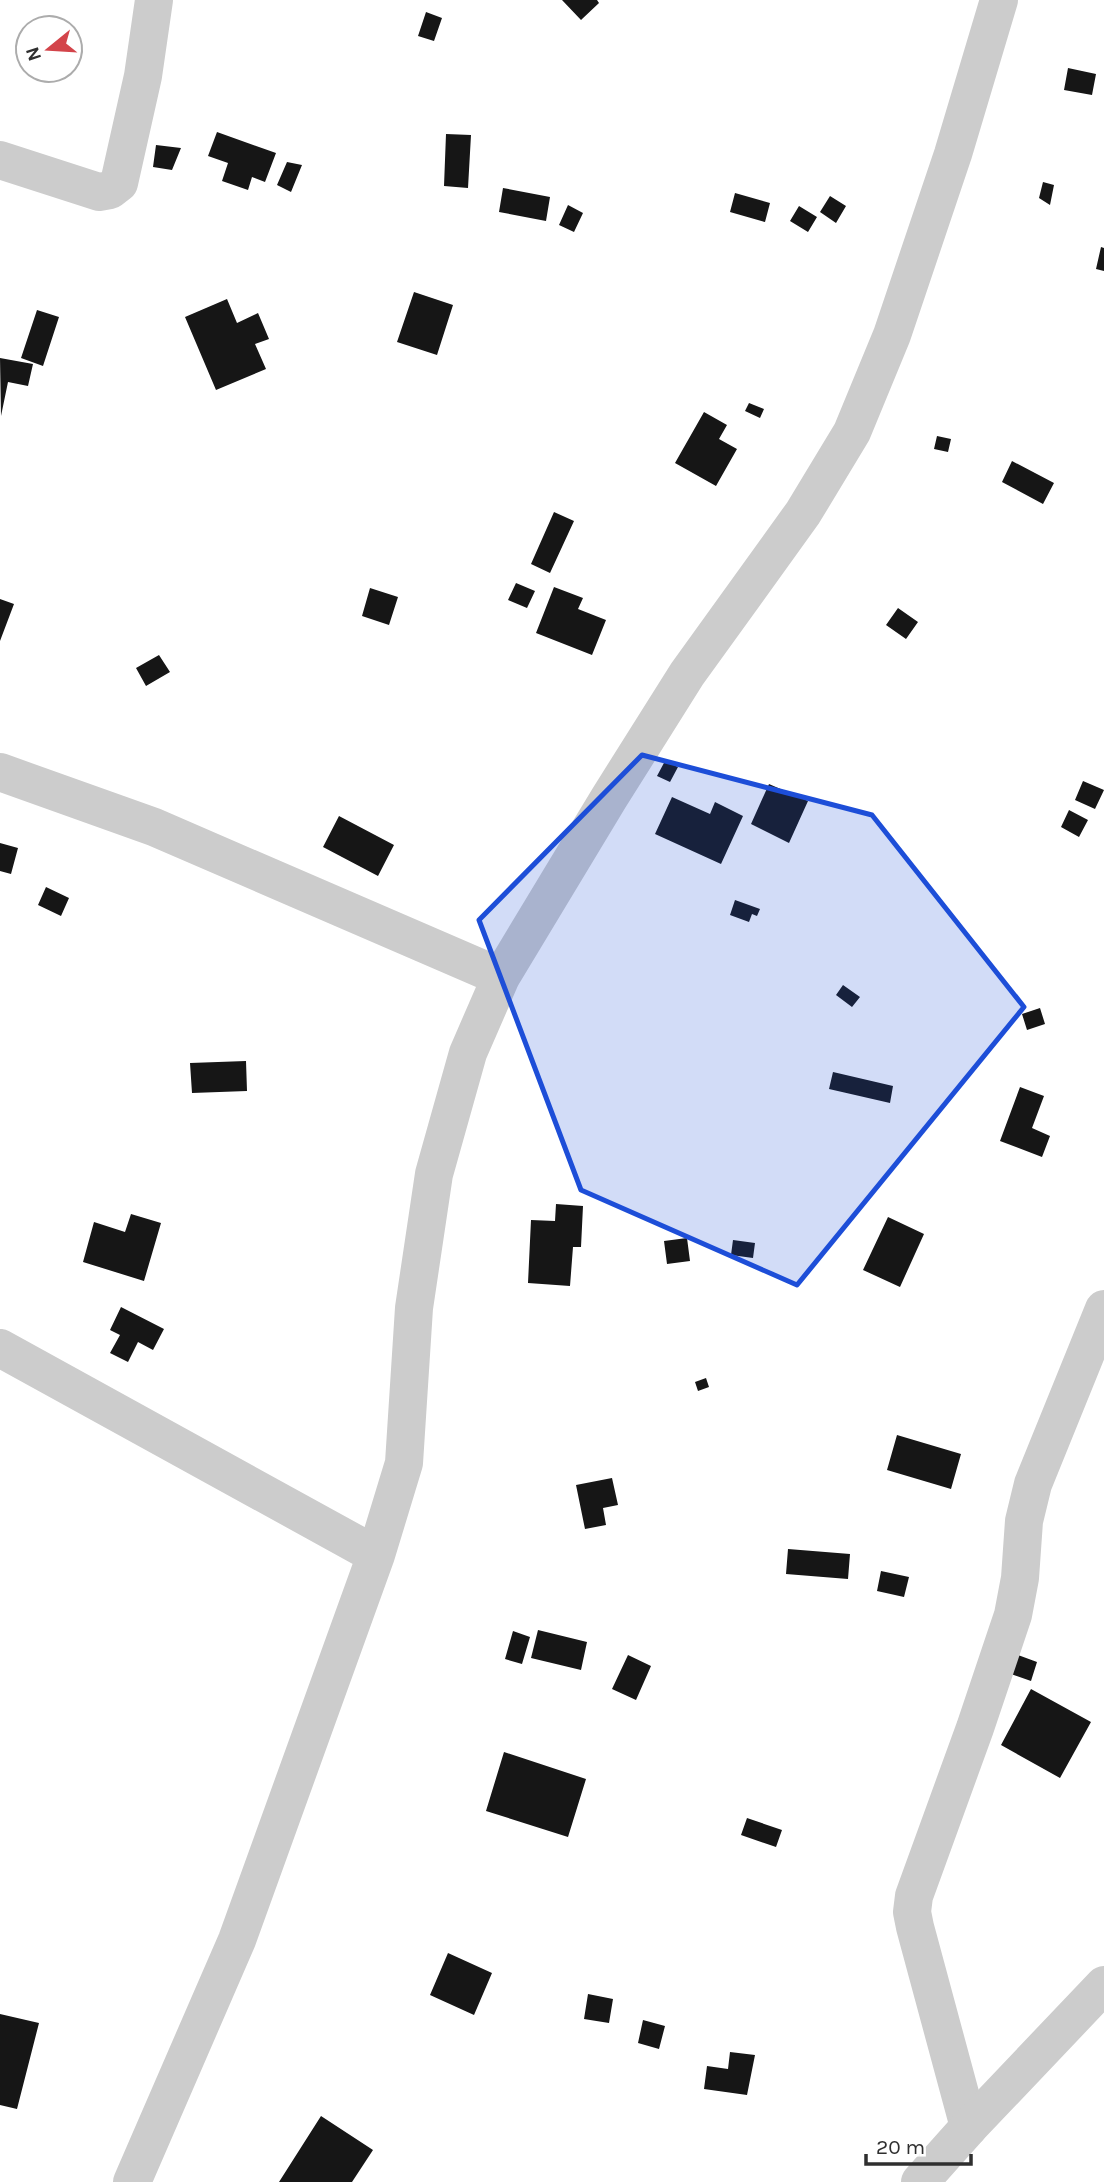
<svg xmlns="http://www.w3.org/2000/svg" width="1104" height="2182" font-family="Karla,sans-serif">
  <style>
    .building { fill: #161616 }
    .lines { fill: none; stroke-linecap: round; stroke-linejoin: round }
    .minor { stroke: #ccc; stroke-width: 38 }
    .tertiary { stroke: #ccc; stroke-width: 38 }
    .marked { fill: #1d4ed8; fill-opacity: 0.2; stroke: #1d4ed8; stroke-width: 5; stroke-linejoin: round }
  </style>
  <rect width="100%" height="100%" fill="#fff"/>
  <path class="building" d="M562,0h35l2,3 -18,17z
    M426,12l16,6 -8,23 -16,-5z
    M1068,68l28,6 -4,21 -28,-5z
    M217,132l59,21 -11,29 -13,-5 -4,13 -26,-9 6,-18 -20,-7z
    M446,134l25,1 -3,53 -24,-2z
    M156,145l25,3 -9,22 -19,-3z
    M287,162l15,3 -11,27 -14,-7z
    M1043,182l11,3 -4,20 -11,-7z
    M503,188l47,9 -4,24 -47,-9z
    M735,193l35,10 -5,19 -35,-10z
    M830,196l16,10 -10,17 -16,-11z
    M568,205l15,8 -9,19 -15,-7z
    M799,206l18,11 -9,15 -18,-11z
    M1101,247l3,1v23l-8,-2z
    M414,292l39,13 -16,50 -40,-13z
    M227,299l10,24 21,-10 11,26 -14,5 11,25 -50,21 -31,-73z
    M37,310l22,7 -16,49 -22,-8z
    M0,358l33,6 -5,22 -20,-4 -7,34z
    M749,403l15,6 -4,9 -15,-7z
    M704,412l23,13 -8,14 18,10 -21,37 -41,-23z
    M937,436l14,3 -3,13 -14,-3z
    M1012,461l42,22 -11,21 -41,-22z
    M554,512l20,9 -24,52 -19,-9z
    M516,583l19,8 -8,17 -19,-8z
    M554,587l29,11 -5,11 28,11 -14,35 -56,-22z
    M370,588l28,9 -9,28 -27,-9z
    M0,599l14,5 -14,37z
    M898,608l20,14 -12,17 -20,-14z
    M159,655l11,17 -24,14 -10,-18z
    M665,761l13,6 -8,15 -13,-6z
    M1083,781l21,9 -9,19 -20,-9z
    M769,784l39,17 -19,42 -38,-19z
    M672,797l38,17 5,-12 28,14 -22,48 -66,-30z
    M1069,810l19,10 -9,17 -18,-10z
    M339,816l55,29 -16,31 -55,-29z
    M0,843l18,5 -7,26 -11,-3z
    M46,887l23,11 -8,18 -23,-11z
    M735,900l25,9 -3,7 -5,-2 -3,8 -19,-7z
    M843,985l17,12 -8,10 -16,-12z
    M1040,1008l5,16 -18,6 -5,-16z
    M246,1061l1,30 -55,2 -2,-30z
    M833,1072l60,14 -3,17 -61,-14z
    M1020,1087l24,9 -12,32 18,8 -8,21 -42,-16z
    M556,1204l27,2 -2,41h-8l-3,39 -42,-3 3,-63 24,1z
    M131,1214l30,9 -17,58 -61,-19 11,-40 31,10z
    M888,1217l36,17 -24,53 -37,-17z
    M687,1238l3,23 -23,3 -3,-23z
    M733,1240l22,3 -2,15 -22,-3z
    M121,1307l43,22 -11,21 -15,-8 -10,20 -18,-9 10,-18 -10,-5z
    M706,1378l3,9 -11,4 -3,-9z
    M897,1435l64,19 -10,35 -64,-19z
    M612,1478l6,27 -15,3 3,17 -21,4 -9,-44z
    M788,1549l62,5 -2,25 -62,-5z
    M881,1571l28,6 -5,20 -27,-6z
    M538,1630l49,12 -6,28 -50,-12z
    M513,1631l17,6 -8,27 -17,-5z
    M628,1655l23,11 -15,34 -24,-11z
    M1018,1655l19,7 -6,19 -20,-7z
    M1031,1689l60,33 -31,56 -59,-33z
    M504,1752l82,27 -18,58 -82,-26z
    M747,1818l35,12 -6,17 -35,-12z
    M448,1953l44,20 -18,42 -44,-20z
    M588,1994l25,5 -4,24 -25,-4z
    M0,2014l39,9 -22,86 -17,-4z
    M643,2020l22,6 -6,23 -21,-6z
    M730,2052l25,3 -8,40 -43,-6 3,-23 21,3z
    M321,2116l52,34 -21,32h-73z"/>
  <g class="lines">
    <path class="minor" d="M0,160l99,32 11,-2 9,-7 24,-107 11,-76
      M0,772l154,55 347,150
      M0,1348l376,207
      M969,2127l-54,-200 -3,-15 2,-16 61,-168 38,-113 7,-37 4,-57 9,-37 71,-175
      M132,2182l105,-242 139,-385 28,-92 10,-155 20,-134 34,-121 33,-76 108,-179 78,-124 116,-161 49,-81 40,-97 61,-181 46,-154"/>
    <path class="tertiary" d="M920,2182l49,-55 135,-142"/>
  </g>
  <path class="marked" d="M642,755l230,60 152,192 -227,278 -216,-95 -102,-270z"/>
  <g transform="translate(49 49) rotate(252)"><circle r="33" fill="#ffffff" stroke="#acacac" stroke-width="2"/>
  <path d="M0-5L12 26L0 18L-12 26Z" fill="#d3444a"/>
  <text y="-10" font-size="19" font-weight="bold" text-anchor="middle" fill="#2f2f2f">N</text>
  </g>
  <path d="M866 2154v10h105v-10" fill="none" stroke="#2f2f2f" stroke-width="3.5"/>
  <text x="876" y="2154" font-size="21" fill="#2f2f2f" stroke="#ffffff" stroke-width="5" paint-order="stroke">20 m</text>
</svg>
